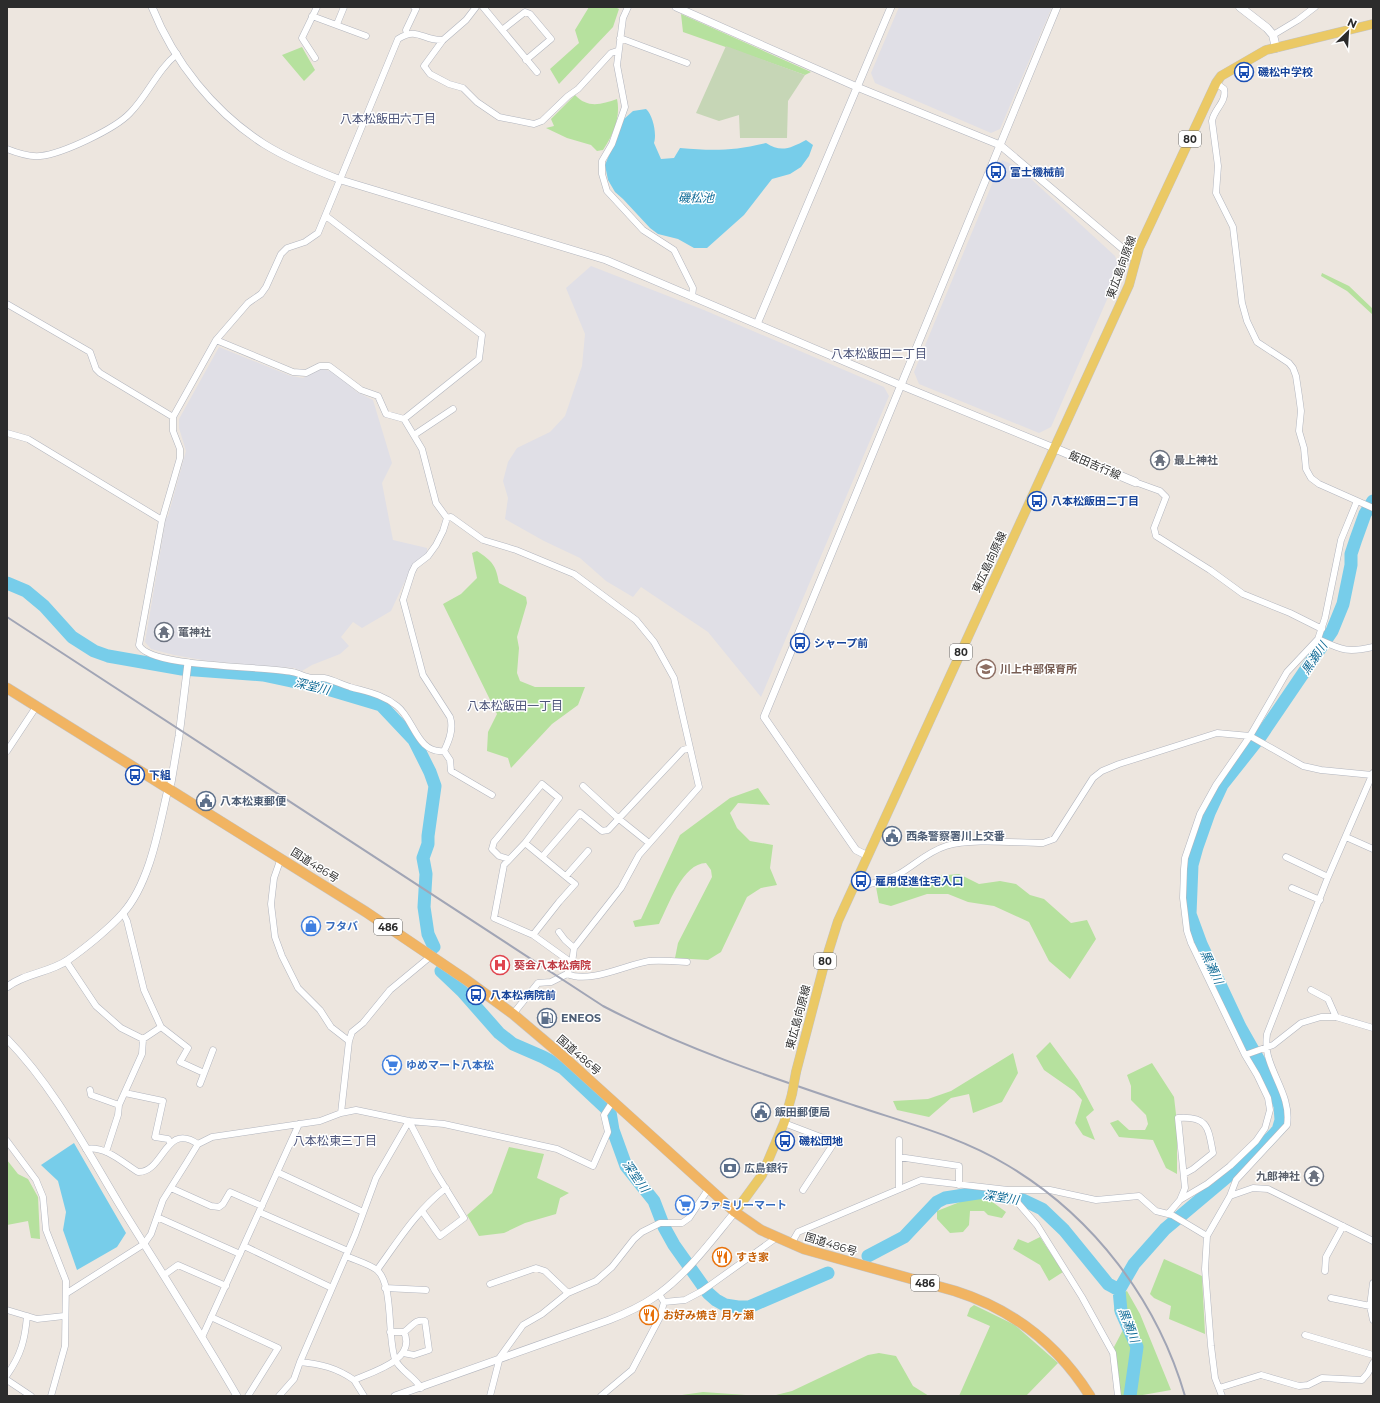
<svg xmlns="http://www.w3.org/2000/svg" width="1380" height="1403" font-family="Montserrat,'Noto Sans JP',sans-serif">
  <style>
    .industrial { fill: #e0dfe6 }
    .green { fill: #b6e19e }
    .cemetery { fill: #c6d6b6 }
    .water { fill: #77cdea }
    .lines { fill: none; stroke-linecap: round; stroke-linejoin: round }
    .river { stroke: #77cdea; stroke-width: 13 }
    .minor-casing { stroke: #b2b5be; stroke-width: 7 }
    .tertiary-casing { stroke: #b2b5be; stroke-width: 8 }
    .secondary-casing { stroke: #b2b5be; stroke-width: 9 }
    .primary-casing { stroke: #c4c4c4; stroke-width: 10 }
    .trunk-casing { stroke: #c4c4c4; stroke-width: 11 }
    .minor { stroke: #fff; stroke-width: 6 }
    .tertiary { stroke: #fff; stroke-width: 7 }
    .secondary { stroke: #fff; stroke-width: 8 }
    .primary { stroke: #ebc965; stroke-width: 9 }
    .trunk { stroke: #f1b462; stroke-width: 10 }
    .rail { stroke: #a1a5b5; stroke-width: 2 }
    .primary-bridge-casing { stroke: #c4c4c4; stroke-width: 10; stroke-linecap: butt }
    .primary-bridge { stroke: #ebc965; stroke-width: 9 }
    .labels { text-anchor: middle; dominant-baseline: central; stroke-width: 3; stroke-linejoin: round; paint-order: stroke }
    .shield { fill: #fff; stroke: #6b6b6b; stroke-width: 1 }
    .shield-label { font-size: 10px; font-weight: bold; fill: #2c2c2c }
    .transit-label { font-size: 11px; font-weight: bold; fill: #164399; stroke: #fff; text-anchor: start }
    .street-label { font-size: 11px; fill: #2c2c2c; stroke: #fff }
    .worship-label { font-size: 11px; font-weight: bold; fill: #5b616d; stroke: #fff; text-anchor: start }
    .education-label { font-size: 11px; font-weight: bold; fill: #785e54; stroke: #fff; text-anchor: start }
    .service-label { font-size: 11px; font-weight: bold; fill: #4e5e75; stroke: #fff; text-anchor: start }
    .shop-label { font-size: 11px; font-weight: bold; fill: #366cbe; stroke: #fff; text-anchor: start }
    .health-label { font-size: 11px; font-weight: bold; fill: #be3a42; stroke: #fff; text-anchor: start }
    .food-label { font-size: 11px; font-weight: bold; fill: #c56008; stroke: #fff; text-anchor: start }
    .neighbourhood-label { font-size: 12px; fill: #4e567b; stroke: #fff }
    .water-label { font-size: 12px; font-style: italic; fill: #136d98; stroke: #fff }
  </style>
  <rect width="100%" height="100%" fill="#ede6df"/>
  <path class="industrial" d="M899,7h153l-52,122 -9,4 -116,-50 -4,-10z
    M1002,160l16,7 97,89 5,14 -69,157 -12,6 -120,-49 -5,-12z
    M591,266l113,44 180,77 5,9 -128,301 -53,-65 -67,-45 -8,10 -27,-16 -26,-23 -36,-17 -39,-22 3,-21 -5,-17 5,-19 9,-14 33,-16 15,-16 17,-50 3,-32 -19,-46z
    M219,347l72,29 12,2 19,-9 12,3 23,20 16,8 19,63 -10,20 11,57 34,8v6l-15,12 -21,45 -29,17 -9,-6 -12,15 8,9 -9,8 -28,11 -10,6 -8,-3 -86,-7 -34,-6 -23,-6 -6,-7 21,-124 2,-2 18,-65 -7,-23v-9z"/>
  <path class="green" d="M589,7h26l4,2 -6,18 -54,57 -9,-15 29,-26 -4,-13z
    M681,14l130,58 -6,3 -122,-43z
    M302,47l13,23 -11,11 -22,-26z
    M575,95c13,14 27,9 42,4 4,18 -4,36 -14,51l-6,1 -6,-6 -24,-7 -21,-10 8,-2 -3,-7z
    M1322,273l27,13 24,23v28h-1l1,-22 -26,-24 -26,-15z
    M477,551c15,10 19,14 22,32l27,14 1,6 -10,34 2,11 -2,25 3,8 15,6h50l-7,18 -26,19 -41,44 -3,-10 -21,-7 1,-19 9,-18 -54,-110 18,-10 16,-16 -5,-25z
    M758,788l12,17 -32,-2 -8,10 7,15 13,13 23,4 -3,23 7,17 -16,3 -14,9 -26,55 -13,8 -33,-2 3,-15 34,-66 -1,-7 -5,-7c-23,0 -38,43 -47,61l-24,3 -2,-6 8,-2 39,-84 50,-37z
    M959,874l20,10 21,-3 16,3 14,11 14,4 27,24 16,-3 9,19 -26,40 -21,-18 -20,-39 -35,-16 -26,-4 -20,-8h-21l-36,12 -12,-3 -3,-16 24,-8z
    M1050,1042l28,38 16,30 -8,7 9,23 -12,-5 -8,-12 7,-23 -8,-9 -30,-21 -8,-14z
    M1013,1053l5,20 -16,29 -29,11 -4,-19 -18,4 -22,19 -32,-7 -4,-9 35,-2 23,-8z
    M1152,1063l22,34 3,26v51l-11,-6 -13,-28 -34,-3 -9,-14 8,-3 11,10h16l3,-6 -2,-9 -15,-15v-14l-4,-11z
    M509,1147l35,7 -7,24 32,15 -9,5 -4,16 -31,9 -21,10 -25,3 -12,-21 25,-22z
    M7,1160l11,14 10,5 10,18 2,42 -9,-1 -3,-17 -21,4z
    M975,1196l12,2 19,14 -4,6 -14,-3 -4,-4h-14l-1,14 -6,7 -13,1 -13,-14v-8z
    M1040,1237l23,35 -14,9 -9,-16 -27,-16 5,-10 10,4z
    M1164,1259l38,17 3,58 -36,-15 2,-13 -17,-8 -4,-4z
    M1127,1291l13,23 31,76 -34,6h-16l-7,-49 10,-19 -10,-18 4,-15z
    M974,1305l41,20 43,38 -32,33h-67l31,-70 -23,-10 3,-8z
    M879,1353l17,3 17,30 16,10h-157l20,-5 76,-36z
    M703,1392l57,4h-85z"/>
  <path class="cemetery" d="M726,46l79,29 -17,26 -1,37h-47l-1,-23 -20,6 -23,-8z"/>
  <path class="water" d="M646,109c7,6 11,25 8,34l7,16 13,-1 6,-10c33,3 53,3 86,-5 15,10 25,5 40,-3l7,5 -4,11 -8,11 -11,7 -18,5 -28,36 -37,33h-13l-16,-9 -20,-5 -8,-6 -27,-29 -8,-7 -7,-12 -3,-15 19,-46 9,-8z
    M74,1143l52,90 -9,14 -40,23 -14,-40 3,-18 -8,-31 -17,-16z"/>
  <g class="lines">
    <path class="river" d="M7,583l19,8 18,15 28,31 22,14 14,5 74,13 81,6 61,13 57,17 33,35 16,32 5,14 -7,50v8l-5,14 3,16 -2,33 4,27 6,13
      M441,971l21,20 37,42 14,11 30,13 20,11 47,44 3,18 13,36 28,35 10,26 10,18 34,48 8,7 9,5 13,2h11l79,-34
      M868,1256l36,-19 33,-35 8,-4 39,-6 39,8 19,9 22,21 44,54 11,6
      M1130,1396l7,-49 -16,-36 -2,-21 15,-26 31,-35 94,-79 19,-20 3,-10 -1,-14 -11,-28 -29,-51 -39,-83 -11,-30 2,-49 5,-18 12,-34 13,-28 38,-48 72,-106 11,-27 8,-39v-11l5,-15 9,-25 8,-13"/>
    <defs>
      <path id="minor" d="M476,7l-10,13 -23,20 -19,26 6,8 19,10 14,4 14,14 22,15 35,7 8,-3 26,-25 10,-7 33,-36 6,-2
        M483,7l54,65
        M628,7l-5,11 -6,47 8,42 -13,37 -10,17v13l5,17 36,39 31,20 19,38 -1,9
        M312,16l54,20
        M337,24l7,-17
        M502,30l23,-18 5,2 21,25 -25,21
        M407,34l-1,-4 10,-21 -2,-2
        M1273,35l25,-15 17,-13
        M620,38l67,25
        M443,40c-21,1 -25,-14 -45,-1l-80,194 -13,9 -18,6 -6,6 -15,33 -5,7 -13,9 -32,37 -43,77v14l7,18v9l-18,62 -23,125c10,23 127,21 153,27 6,1 13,5 20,6 4,0 8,0 12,0 9,2 17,6 26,9 17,5 32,7 47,19 17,13 20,48 47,45
        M315,58l-13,-20 15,-31
        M1216,83l8,6c3,13 -10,20 -12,32l6,45 -2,27 17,34 9,76 5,18 10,21 32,21 4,5 3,8 3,20 2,15 -2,20 5,17 2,21 5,9 8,6 54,24
        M7,149c10,4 22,8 33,7 22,-2 75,-27 90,-43 18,-18 27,-43 47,-59
        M326,216l156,119 -3,24 -75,60
        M7,304l83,48 6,17 4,4 73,44
        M216,340l77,32 13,1 14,-7h9l32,24 17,6 8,18 18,5 18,30 14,54 11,15 -4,13 -7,14 -8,11 -13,10 -3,6 -9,28 20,75 27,42c4,12 -1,24 -6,34
        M7,433l21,6 134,81
        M414,435l39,-26
        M1135,482l25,9 6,6 -12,31 2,8 54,34 33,24 47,19 32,16
        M447,518l4,-1 32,23 33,10 58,24 62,46 18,22 20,36 25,109 -60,68 -18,33 -47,60 -2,15 -5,11 -16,8 -13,1 -25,31
        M1318,639c24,11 29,14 55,8
        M7,751l29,-44
        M444,751l6,9 1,11 41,24
        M583,786l36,33 30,24
        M1346,837l27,12
        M525,843l50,41 -16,18 -26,33
        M542,857l38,-44 22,18 6,-1 75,-80 7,-2
        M1286,857l42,20
        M281,858l-7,20 -3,26 4,33 7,19 16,32 22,22 11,17 18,14
        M509,859l-10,-3 -7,-7 2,-7 48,-58 17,14 -34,45 -21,22 -10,53 39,17 39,28
        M566,876l22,-25
        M855,886c16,-2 29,-4 44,-12 16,-9 28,-22 47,-28 26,-8 69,-3 97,-3l11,-4 39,-61 9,-7 17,-7 98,-31 33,3 53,30 18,4 51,5
        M1292,888l28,12
        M123,913l4,8 17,69 17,37 27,21 -8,14 24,11
        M559,932l6,8 9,8
        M66,961l30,45 25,22 22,11 18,-12
        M567,974c23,10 58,-9 82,-13 12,-1 25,0 38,1
        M1311,990l17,9 8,18
        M1245,1055l28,-10 28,-22 20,-6h15l37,11
        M200,1084l13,-34
        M90,1090l1,5 28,10
        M125,1093l38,8 -8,36 13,2 2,3
        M341,1113l8,-72 3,-9 11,-9 27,-33 41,-34
        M409,1121l26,50 29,47 -24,18 -18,-25
        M784,1123l42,16 6,7 -29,44
        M899,1140v48
        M7,1141l29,39 7,17 3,33 20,51 -1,65 -14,50
        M86,1149c19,-4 37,14 52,23 26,1 27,-51 60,-28
        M106,1152l12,-37 1,-10 23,-51 1,-15
        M899,1157l60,9v19
        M277,1172l86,40
        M171,1188l40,18 8,1 4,-3 7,-12 32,14
        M1016,1191l2,12 19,22 45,72 31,56 5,43
        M1230,1196l23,-8 15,1 105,52
        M1180,1200l5,-12 -7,-70c30,-2 30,9 35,35l-20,16 -9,5
        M259,1212l89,39
        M1168,1214l12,-14 27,-16 23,-18 26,-25 9,-13 5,-18 -2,-12 -11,-23 -12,-20 -54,-112 -4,-12 -4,-33 1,-29 1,-11 15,-44 16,-29 34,-49 37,-64 31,-33 7,-21 16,-78 16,-39
        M157,1217l83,37
        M791,1244l7,-12 123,-52 87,10h42l46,10 43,-4 17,15 16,4 35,21
        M244,1246l88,42
        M346,1256c9,4 23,8 31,14 17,15 10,67 18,89 4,11 20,18 26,29
        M377,1270c21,-29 40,-60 69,-82
        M1325,1271l1,-14 17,-31
        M164,1275l14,-10 48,21
        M1373,1283l-3,23 3,14
        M490,1284l46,-16 9,3 23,22
        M385,1288l41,2
        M67,1293l77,-49 7,-10 12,-34 24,-38 11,-18 14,-7 108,-16 21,-8 15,-3 53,11 35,3 113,25 36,17 15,-34 -4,-17 9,-14
        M659,1294l5,8 21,-2 17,-9 74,-53
        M1331,1298l39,8
        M7,1310l30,9 27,-3
        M211,1317l67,31 -30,48
        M203,1335l96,-211
        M1305,1335l68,20
        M403,1353l11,2 15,-5 -4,-29c-11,-2 -12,5 -21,11
        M300,1362c21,2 37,6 54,18 18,-8 63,-20 50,-48h-14
        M7,1375c14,-20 18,-35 20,-59
        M7,1380l24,16
        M354,1380l10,16
        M1219,1388l42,-13 38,11 9,-1 14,-7 40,2 6,-7 5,-10
        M279,1396l15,-17 6,-17 55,-127 21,-57 33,-57
        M490,1396l10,-39 23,-32 19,-11 26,-21 28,-12 16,-14 22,-28 8,-7 18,-9h22l7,-5 20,-30
        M601,1396l31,-26 28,-53 4,-15
        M1222,1396l-7,-18 -4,-32 -6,-77 2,-33 23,-40 6,-16 51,-55c4,-26 -13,-46 -19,-69 -2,-7 -2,-14 -1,-22l61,-157 45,-104"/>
      <path id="tertiary" d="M152,7c22,55 62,105 112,137 24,15 51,26 77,36l265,80 294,125 154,63
        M676,7l181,80 143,58 135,114
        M757,324l134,-317
        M868,856l-12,-6 -92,-133 293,-710
        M7,987c18,-14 42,-14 61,-27 16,-11 42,-32 55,-47 27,-30 36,-86 45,-124l3,-6 8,-47 9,-73
        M7,1039c47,48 79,110 114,168 39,63 79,125 116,189
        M395,1396l214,-76c15,-6 31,-13 44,-22 33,-22 57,-56 82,-86"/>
      <path id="secondary" d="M1240,7l27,21 6,7 3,13
        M1054,448l81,34"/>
      <path id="primary" d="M796,1072l27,-103 15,-48 291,-636 10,-37 77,-165 5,-7 45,-26 107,-26
        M735,1212l27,-37 22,-52 8,-29"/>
      <path id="trunk" d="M7,688l359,224 99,67 48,35 52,44 170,154 26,18 43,19 151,42c57,18 103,54 135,105"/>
    </defs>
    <use href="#minor" class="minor-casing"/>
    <use href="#tertiary" class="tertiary-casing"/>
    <use href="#secondary" class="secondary-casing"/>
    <use href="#primary" class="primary-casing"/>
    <use href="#trunk" class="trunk-casing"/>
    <use href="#minor" class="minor"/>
    <use href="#tertiary" class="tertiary"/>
    <use href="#secondary" class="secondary"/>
    <use href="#primary" class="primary"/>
    <use href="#trunk" class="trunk"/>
    <path class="rail" d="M7,617l596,389c80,42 167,71 253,100 51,17 105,31 151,59 86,51 150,135 178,231"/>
    <defs>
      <path id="primary-bridge" d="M792,1094l4,-22"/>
    </defs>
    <use href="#primary-bridge" class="primary-bridge-casing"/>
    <use href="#primary-bridge" class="primary-bridge"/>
  </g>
  <defs>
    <symbol id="bus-ring" viewBox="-11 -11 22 22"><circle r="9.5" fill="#fff" stroke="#1a4fb4" stroke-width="1.5"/><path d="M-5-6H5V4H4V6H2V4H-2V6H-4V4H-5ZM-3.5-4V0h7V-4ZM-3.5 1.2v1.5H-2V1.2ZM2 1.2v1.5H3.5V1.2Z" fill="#1a4fb4"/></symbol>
    <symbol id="temple-ring" viewBox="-11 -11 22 22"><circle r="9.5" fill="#fff" stroke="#6b7280" stroke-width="1.5"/><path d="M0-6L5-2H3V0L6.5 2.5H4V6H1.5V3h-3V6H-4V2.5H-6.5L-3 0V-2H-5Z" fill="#6b7280"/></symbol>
    <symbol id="school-ring" viewBox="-11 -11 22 22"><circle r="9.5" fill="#fff" stroke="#8d6e63" stroke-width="1.5"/><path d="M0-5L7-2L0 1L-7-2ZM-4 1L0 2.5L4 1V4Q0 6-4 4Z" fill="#8d6e63"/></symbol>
    <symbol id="civic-ring" viewBox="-11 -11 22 22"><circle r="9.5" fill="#fff" stroke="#5c6f8a" stroke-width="1.5"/><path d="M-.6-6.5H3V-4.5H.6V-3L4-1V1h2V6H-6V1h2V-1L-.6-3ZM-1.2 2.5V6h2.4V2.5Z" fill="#5c6f8a"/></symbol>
    <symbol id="shop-ring" viewBox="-11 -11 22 22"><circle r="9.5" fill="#fff" stroke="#3f7fe0" stroke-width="1.5"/><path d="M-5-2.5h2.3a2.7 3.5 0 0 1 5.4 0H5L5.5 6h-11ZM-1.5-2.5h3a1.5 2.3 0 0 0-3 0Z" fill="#3f7fe0"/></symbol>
    <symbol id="hospital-ring" viewBox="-11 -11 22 22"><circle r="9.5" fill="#fff" stroke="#e0444e" stroke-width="1.5"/><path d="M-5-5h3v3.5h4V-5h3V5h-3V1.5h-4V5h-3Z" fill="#e0444e"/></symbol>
    <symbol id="fuel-ring" viewBox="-11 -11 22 22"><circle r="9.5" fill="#fff" stroke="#5c6f8a" stroke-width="1.5"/><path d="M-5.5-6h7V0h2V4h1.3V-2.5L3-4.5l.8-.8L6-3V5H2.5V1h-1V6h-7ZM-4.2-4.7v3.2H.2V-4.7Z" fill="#5c6f8a"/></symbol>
    <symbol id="supermarket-ring" viewBox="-11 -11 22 22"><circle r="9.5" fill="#fff" stroke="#3f7fe0" stroke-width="1.5"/><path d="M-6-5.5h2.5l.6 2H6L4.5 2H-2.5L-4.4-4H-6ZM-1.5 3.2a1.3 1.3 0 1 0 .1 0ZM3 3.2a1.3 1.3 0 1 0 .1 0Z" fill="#3f7fe0"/></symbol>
    <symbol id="bank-ring" viewBox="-11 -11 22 22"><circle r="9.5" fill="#fff" stroke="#5c6f8a" stroke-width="1.5"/><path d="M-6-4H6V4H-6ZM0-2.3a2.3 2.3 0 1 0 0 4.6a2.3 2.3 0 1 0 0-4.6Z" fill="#5c6f8a"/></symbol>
    <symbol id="restaurant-ring" viewBox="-11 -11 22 22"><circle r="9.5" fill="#fff" stroke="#e8710a" stroke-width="1.5"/><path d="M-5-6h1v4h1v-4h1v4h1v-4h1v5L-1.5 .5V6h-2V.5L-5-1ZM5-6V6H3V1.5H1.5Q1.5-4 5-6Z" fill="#e8710a"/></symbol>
  </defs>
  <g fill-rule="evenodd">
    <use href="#bus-ring" x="1233" y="61" width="22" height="22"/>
    <use href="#bus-ring" x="985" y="161" width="22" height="22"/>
    <use href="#temple-ring" x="1149" y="449" width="22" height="22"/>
    <use href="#bus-ring" x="1026" y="490" width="22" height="22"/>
    <use href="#temple-ring" x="153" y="621" width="22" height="22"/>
    <use href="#bus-ring" x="789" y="632" width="22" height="22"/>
    <use href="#school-ring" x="975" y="658" width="22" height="22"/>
    <use href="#bus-ring" x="124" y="764" width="22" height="22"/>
    <use href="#civic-ring" x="195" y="790" width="22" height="22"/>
    <use href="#civic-ring" x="881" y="825" width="22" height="22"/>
    <use href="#bus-ring" x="850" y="870" width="22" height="22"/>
    <use href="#shop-ring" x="300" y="915" width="22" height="22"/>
    <use href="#hospital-ring" x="489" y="954" width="22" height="22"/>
    <use href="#bus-ring" x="465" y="984" width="22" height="22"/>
    <use href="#fuel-ring" x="536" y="1007" width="22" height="22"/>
    <use href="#supermarket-ring" x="381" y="1054" width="22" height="22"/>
    <use href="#civic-ring" x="750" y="1101" width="22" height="22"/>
    <use href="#bus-ring" x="774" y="1130" width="22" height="22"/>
    <use href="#bank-ring" x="719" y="1157" width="22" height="22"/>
    <use href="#temple-ring" x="1303" y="1165" width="22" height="22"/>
    <use href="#supermarket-ring" x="674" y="1194" width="22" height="22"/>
    <use href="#restaurant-ring" x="711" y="1246" width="22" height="22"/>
    <use href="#restaurant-ring" x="638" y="1304" width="22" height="22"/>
  </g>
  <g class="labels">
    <g class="shield">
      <rect x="1179" y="131" width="22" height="16" rx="3"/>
      <rect x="950" y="644" width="22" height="16" rx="3"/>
      <rect x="374" y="919" width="28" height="16" rx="3"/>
      <rect x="814" y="953" width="22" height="16" rx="3"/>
      <rect x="911" y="1275" width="28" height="16" rx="3"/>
    </g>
    <g class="shield-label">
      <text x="1190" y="139">80</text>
      <text x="961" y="652">80</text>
      <text x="388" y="927">486</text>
      <text x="825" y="961">80</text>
      <text x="925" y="1283">486</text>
    </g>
    <g class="transit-label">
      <text x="1258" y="72">磯松中学校</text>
      <text x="1010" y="172">富士機械前</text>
      <text x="1051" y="501">八本松飯田二丁目</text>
      <text x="814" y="643">シャープ前</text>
      <text x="149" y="775">下組</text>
      <text x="875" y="881">雇用促進住宅入口</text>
      <text x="490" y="995">八本松病院前</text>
      <text x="799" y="1141">磯松団地</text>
    </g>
    <g class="street-label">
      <text transform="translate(1121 267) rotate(-70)">東広島向原線</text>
      <text transform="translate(1095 465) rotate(23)">飯田吉行線</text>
      <text transform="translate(989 562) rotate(-65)">東広島向原線</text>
      <text transform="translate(315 865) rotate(32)">国道486号</text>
      <text transform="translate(798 1017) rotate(-75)">東広島向原線</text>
      <text transform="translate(579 1055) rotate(41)">国道486号</text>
      <text transform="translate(831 1244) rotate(17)">国道486号</text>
    </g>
    <g class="worship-label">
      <text x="1174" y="460">最上神社</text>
      <text x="178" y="632">竃神社</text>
      <text x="1300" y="1176" text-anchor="end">九郎神社</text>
    </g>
    <g class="education-label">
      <text x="1000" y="669">川上中部保育所</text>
    </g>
    <g class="service-label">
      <text x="220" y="801">八本松東郵便</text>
      <text x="906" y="836">西条警察署川上交番</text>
      <text x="561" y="1018">ENEOS</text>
      <text x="775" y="1112">飯田郵便局</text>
      <text x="744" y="1168">広島銀行</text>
    </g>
    <g class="shop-label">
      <text x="325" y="926">フタバ</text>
      <text x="406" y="1065">ゆめマート八本松</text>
      <text x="699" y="1205">ファミリーマート</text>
    </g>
    <g class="health-label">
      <text x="514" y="965">葵会八本松病院</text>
    </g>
    <g class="food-label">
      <text x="736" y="1257">すき家</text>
      <text x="663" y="1315">お好み焼き 月ヶ瀬</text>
    </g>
    <g class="neighbourhood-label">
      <text x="388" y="118">八本松飯田六丁目</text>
      <text x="879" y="353">八本松飯田二丁目</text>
      <text x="515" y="705">八本松飯田一丁目</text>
      <text x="335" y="1140">八本松東三丁目</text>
    </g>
    <g class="water-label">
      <text x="696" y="197">磯松池</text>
      <text transform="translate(1314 658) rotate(-56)">黒瀬川</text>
      <text transform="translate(312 686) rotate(13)">深堂川</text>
      <text transform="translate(1212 967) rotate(65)">黒瀬川</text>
      <text transform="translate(636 1176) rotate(55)">深堂川</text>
      <text transform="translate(1001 1197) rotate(9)">深堂川</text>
      <text transform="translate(1129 1325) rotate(69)">黒瀬川</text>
    </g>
  </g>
  <rect width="1380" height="1403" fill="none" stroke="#2c2c2c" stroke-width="16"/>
  <g transform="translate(1348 32) rotate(25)" stroke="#ffffff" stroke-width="3" paint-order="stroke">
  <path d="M0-3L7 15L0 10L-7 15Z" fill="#2c2c2c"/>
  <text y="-6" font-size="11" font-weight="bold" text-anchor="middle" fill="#2c2c2c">N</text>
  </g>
</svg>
